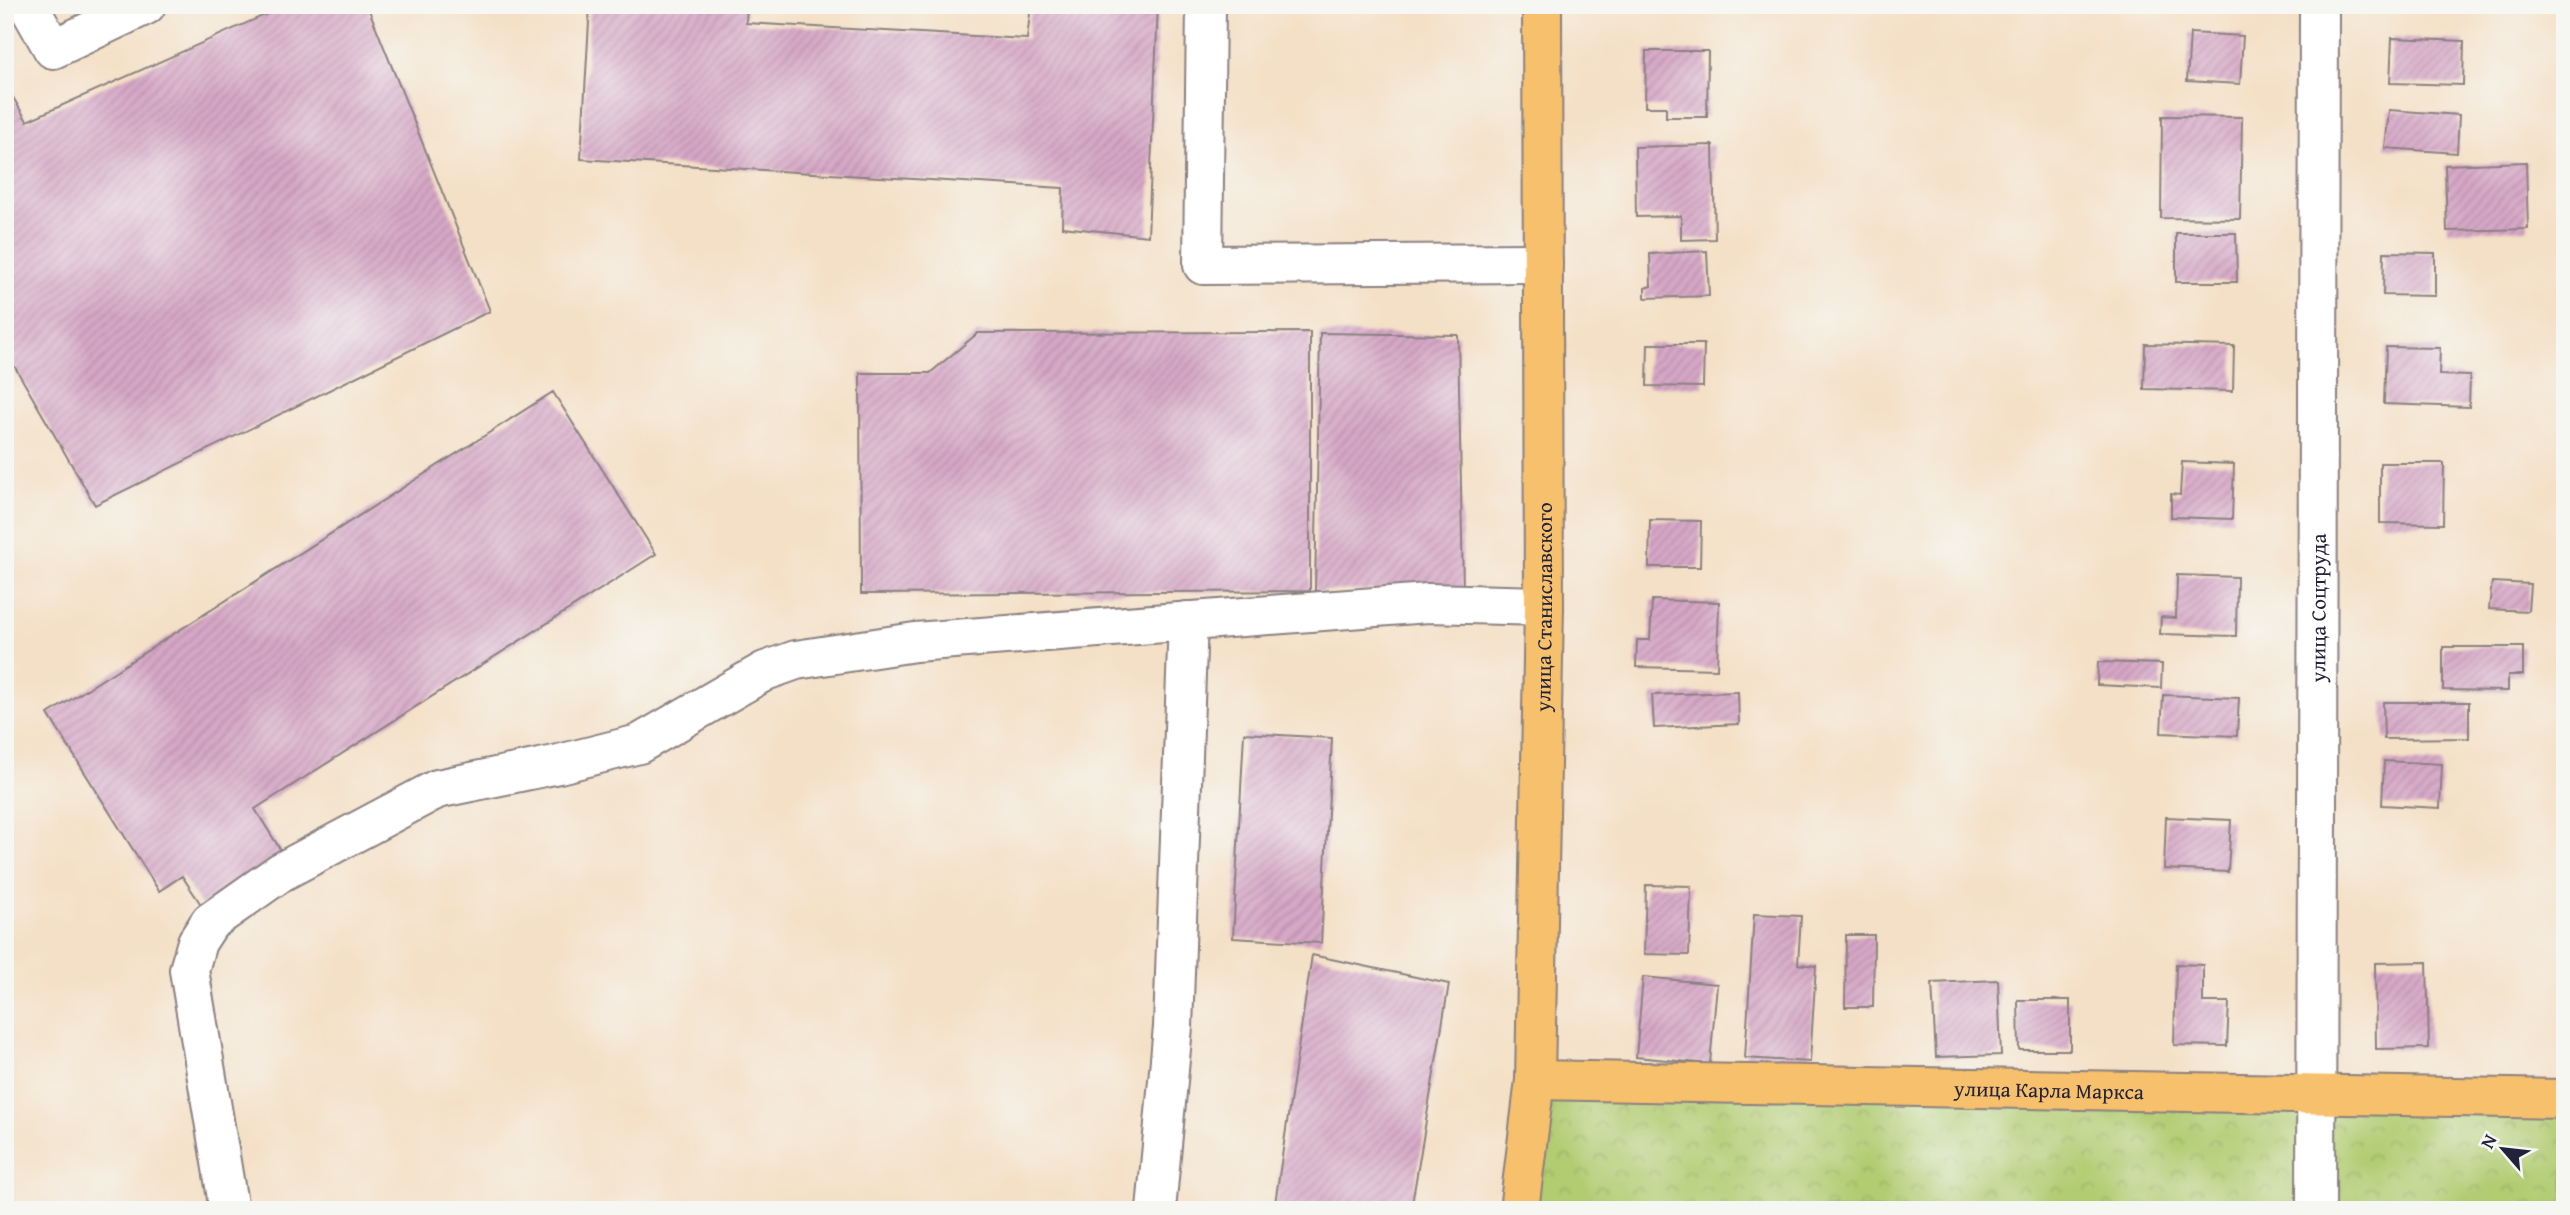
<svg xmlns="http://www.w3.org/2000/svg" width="2570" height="1215" font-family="'Gentium Book Plus',serif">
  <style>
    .park { fill: url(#park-crowns); stroke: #6a7756; stroke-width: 2 }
    .building { fill: url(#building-hatch) }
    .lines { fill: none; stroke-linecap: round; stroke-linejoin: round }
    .minor-casing { stroke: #8b8180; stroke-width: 42 }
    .major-casing { stroke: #8b8180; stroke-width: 42 }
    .minor { stroke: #fff; stroke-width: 38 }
    .major { stroke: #f7c06c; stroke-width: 38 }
    .labels { text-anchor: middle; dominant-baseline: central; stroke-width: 7; stroke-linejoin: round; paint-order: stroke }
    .street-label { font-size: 21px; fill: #22223b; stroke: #f6f6f2 }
  </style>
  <defs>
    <pattern id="park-crowns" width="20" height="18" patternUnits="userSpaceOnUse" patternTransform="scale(1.75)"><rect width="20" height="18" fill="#b1cc71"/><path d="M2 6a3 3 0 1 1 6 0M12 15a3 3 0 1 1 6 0" fill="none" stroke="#98af63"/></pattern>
    <pattern id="building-hatch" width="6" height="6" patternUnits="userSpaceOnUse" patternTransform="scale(1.75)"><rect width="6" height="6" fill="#d6a7c6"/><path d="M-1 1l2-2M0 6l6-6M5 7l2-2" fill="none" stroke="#b78fab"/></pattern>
  </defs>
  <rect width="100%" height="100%" fill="#f6f6f2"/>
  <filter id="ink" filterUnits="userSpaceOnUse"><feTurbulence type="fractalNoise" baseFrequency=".0143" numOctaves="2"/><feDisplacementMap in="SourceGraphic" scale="14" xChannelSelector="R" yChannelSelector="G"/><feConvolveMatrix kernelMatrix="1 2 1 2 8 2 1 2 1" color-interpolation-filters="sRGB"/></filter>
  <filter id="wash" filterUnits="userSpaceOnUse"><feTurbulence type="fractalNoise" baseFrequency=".00686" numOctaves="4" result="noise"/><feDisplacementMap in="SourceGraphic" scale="28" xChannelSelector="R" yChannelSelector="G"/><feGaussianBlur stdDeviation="1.57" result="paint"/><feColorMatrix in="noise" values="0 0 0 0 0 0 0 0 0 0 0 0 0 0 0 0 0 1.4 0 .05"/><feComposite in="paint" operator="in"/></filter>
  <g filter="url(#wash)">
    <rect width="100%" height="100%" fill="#f4e0c6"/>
    <path class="park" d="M1535,1080l1030,15v115h-1046z"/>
    <g id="blocks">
      <path class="building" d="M287,5h80l123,306 -395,194 -90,-155v-266l22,37z
        M590,5h157l-1,18 281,16 4,-34h127l-10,231 -86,-9 1,-39 -482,-29z
        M2190,33l53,3 -3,48 -53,-3z
        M2392,38l72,3 -1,44 -73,-2z
        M1646,51h62l-1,66h-41v-10h-21z
        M2389,110l70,5 -2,38 -72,-5z
        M2162,116l80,1 -2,102 -79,-1z
        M1713,145l2,94 -34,1v-24l-45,1 -1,-70z
        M2526,162l2,67 -81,2 -2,-66z
        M2176,233h60l1,49h-61z
        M1707,251l2,45 -64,2v-10l6,-2 -1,-32z
        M2384,252l51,1v43l-52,-1z
        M1310,332v259l-449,3 -1,-221h70l48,-40z
        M1320,333l138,2 5,254 -148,2z
        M1648,344h56l-1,43 -56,-1z
        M2145,344l89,2 -1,45 -89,-2z
        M2386,347l54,1 -1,27 31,1 -1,31 -85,-3z
        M553,392l103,162 -401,255 30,48 -81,52 -22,-33 -23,15 -111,-177z
        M2182,462l52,2 -2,55 -61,-2v-23l9,1z
        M2380,463h64l-1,61 -63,-1z
        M1650,520l51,1 -1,46h-51z
        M2177,575l60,2 -1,59 -76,-2 1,-17 15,1z
        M2492,582l38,2 -2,27 -39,-2z
        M1652,600l67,2 -2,67 -81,-2 1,-27h13z
        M2443,647h80v28h-15v16l-65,-1z
        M2098,662l64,2 -1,24 -64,-3z
        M1738,692l1,32 -85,4 -2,-33z
        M2163,695l76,3 -2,38 -76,-3z
        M2383,702h86v36l-85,1z
        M1244,733l88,5 -11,205 -88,-5z
        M2384,761l58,3 -2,44 -58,-3z
        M2166,817l65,3 -3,52 -64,-3z
        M1646,885l45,1 -2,69 -45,-1z
        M1754,914l47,2 -3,48 18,2 -6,96 -65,-4z
        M1846,935h28l-1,72h-28z
        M1312,955l137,29 -38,226h-137z
        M2427,962l2,86 -53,1 -1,-86z
        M2176,964l27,1v37h26l-2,44 -53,-1z
        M1643,977l74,7 -7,80 -74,-7z
        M1998,980l3,75 -65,2 -4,-74z
        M2018,1000h52v50h-51z"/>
    </g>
  </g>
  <g filter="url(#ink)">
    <use href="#blocks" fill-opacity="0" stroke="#8b8180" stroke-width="2"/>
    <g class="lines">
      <defs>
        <g id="minor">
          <path d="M28,5l25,44 93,-44"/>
          <path d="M1206,5l-3,260 340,-2"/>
          <path d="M229,1210l-40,-240 8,-28 13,-20 71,-50 156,-83 122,-25 80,-20 126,-73 31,-11 119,-18 513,-39 116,3"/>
          <path d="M1156,1210l17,-183 15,-406"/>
          <path id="s1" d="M2316,1210l3,-1205"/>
        </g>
        <g id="major">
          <path id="s2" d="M1535,1080l1030,19"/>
          <path id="s3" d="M1519,1210l16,-130 9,-474 -2,-601"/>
        </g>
      </defs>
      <use href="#minor" class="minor-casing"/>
      <use href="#major" class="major-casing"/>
      <use href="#minor" class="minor"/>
      <use href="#major" class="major"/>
    </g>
  </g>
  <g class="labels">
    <g class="street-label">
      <text stroke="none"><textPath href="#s1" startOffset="602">улица Соцтруда</textPath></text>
      <text stroke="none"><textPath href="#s3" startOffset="604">улица Станиславского</textPath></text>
      <text stroke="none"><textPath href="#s2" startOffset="514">улица Карла Маркса</textPath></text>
    </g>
  </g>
  <rect width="2570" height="1215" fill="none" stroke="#f6f6f2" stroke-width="28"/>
  <g transform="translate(2503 1149) rotate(298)" stroke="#f6f6f2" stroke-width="5" paint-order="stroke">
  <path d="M0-5L12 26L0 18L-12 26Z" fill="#22223b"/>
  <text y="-10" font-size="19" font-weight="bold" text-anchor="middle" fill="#22223b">N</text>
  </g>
</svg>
